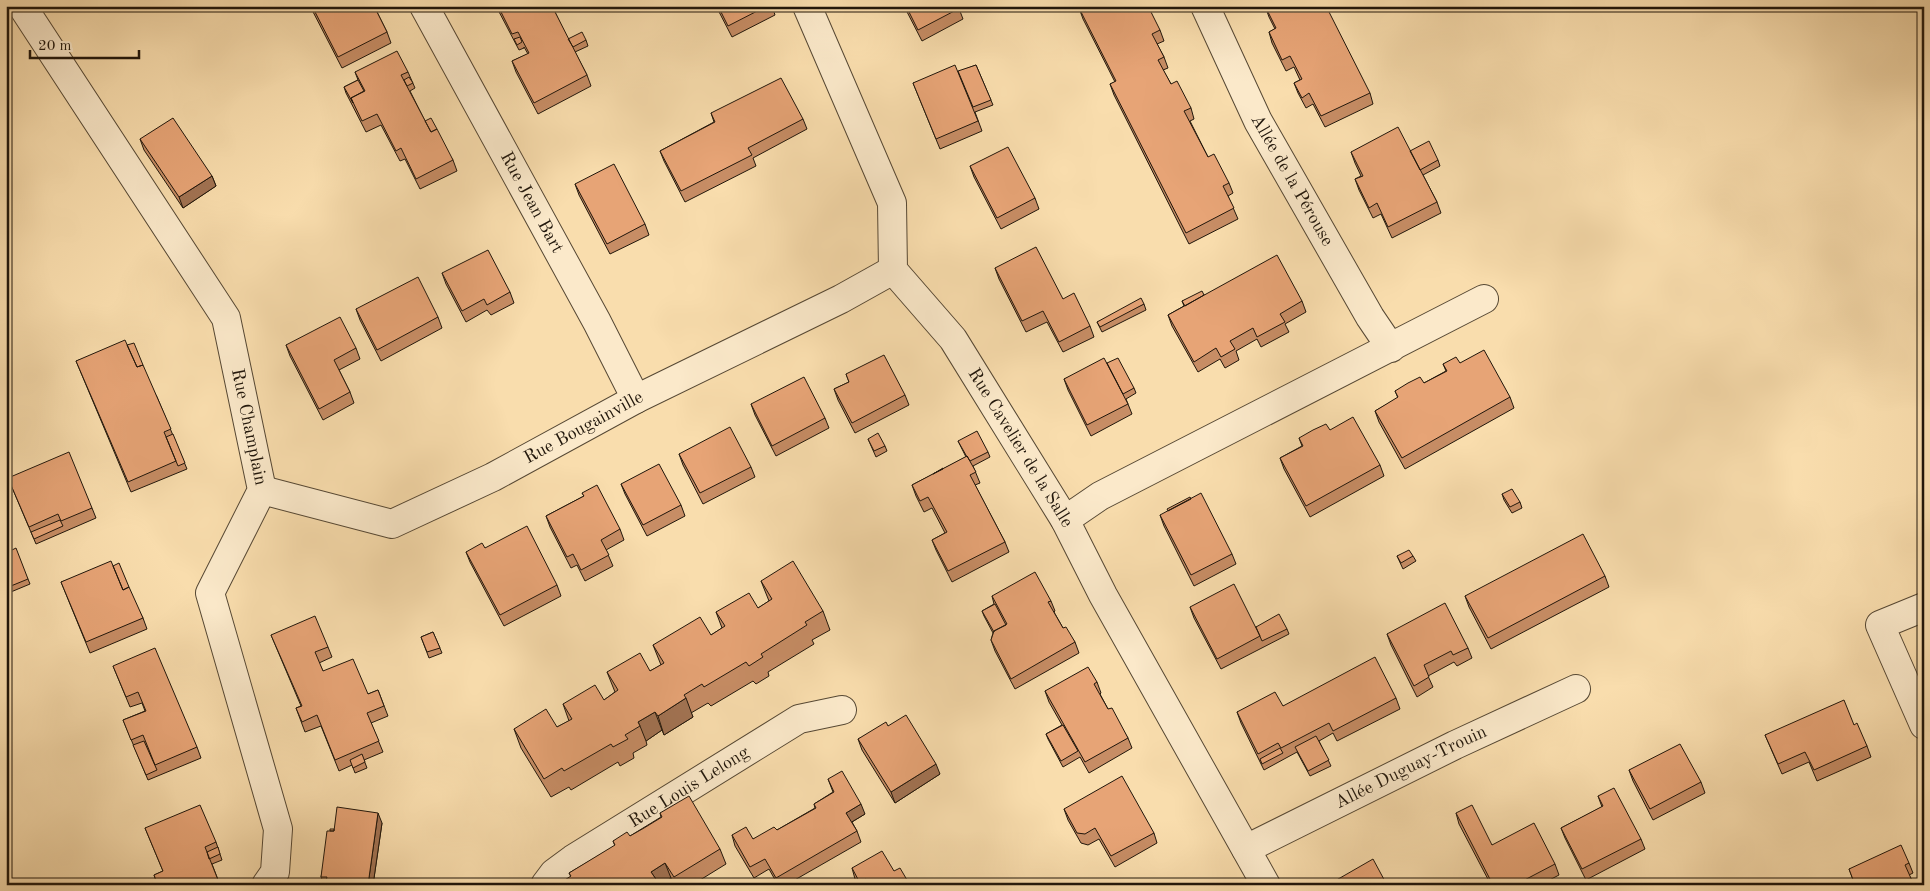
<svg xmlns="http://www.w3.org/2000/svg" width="1930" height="891" font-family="'Old Standard TT',serif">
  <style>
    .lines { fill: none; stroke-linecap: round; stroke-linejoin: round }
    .street-casing { stroke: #564834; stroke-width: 30 }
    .street { stroke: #fbe9ca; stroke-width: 28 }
    .wall { fill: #c78d65; stroke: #20160b }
    .shaded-wall { fill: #a27353; stroke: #20160b }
    .building { fill: #e7a476; stroke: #20160b }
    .labels { text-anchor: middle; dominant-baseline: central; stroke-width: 4; stroke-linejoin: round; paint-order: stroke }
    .street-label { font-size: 18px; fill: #20160b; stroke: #fbe9ca }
  </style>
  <rect width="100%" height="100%" fill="#f9ddad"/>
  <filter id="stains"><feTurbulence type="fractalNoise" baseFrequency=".004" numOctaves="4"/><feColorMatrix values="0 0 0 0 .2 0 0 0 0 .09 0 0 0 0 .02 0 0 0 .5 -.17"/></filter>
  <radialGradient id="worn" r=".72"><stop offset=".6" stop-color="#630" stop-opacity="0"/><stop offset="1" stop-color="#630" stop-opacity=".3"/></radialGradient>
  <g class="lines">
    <defs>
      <g id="street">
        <path id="s1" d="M22,6l204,312 36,172 -52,103 68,236 -3,43 -9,13"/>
        <path id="s2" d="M424,6l173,316 39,77"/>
        <path id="s3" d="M807,6l85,197 1,67 60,69 112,181 38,75 163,290"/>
        <path id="s4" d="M1205,6l53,115 112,196 21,31"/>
        <path id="s5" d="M262,490l130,34 101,-47 143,-78 205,-100 52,-29"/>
        <path d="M1065,520l35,-24 384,-197"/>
        <path d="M1924,607l-44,18 44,100"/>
        <path id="s6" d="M1246,849l209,-104 121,-56"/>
        <path id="s7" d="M545,885l9,-12 19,-14 226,-140 43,-9"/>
      </g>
    </defs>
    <use href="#street" class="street-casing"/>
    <use href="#street" class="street"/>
  </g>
  <path class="wall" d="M310,6h64l13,26 4,11 -49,25z
    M496,6h56l16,33 18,1 2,6 -13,6 12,23 4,11 -53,28 -22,-42 -4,-11 16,-7 -4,-7v1l-5,2z
    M716,6h56l3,9 -43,22z
    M904,6h54l5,13 -41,22z
    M1265,6l105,87 3,11 -48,23 -12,-23 -7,4 -8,-15 -4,-10 6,-3 -6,-13 -8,4 -14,-28 -3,-11 6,-3 -6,-12z
    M1079,8l81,22 4,11 -7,3 7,13 4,11 -5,2 8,14 20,24 3,11 -4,2 18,36 21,26 4,10 -5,3 10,23 -49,25 -75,-149 -4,-11 5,-2 -32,-63z
    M976,65l17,40 -18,7 7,19 -42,18 -27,-66 45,-11z
    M355,72h53l7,16 -5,3 15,30 28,39 4,11 -37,18 -15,-30 -5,2 -19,-36 -15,7 -20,-39 -2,-6 14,-7z
    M711,113l92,6 4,10 -54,29 3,8 -71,36 -21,-41 -4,-10 54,-29z
    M140,139l72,37 4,10 -33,22 -39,-58z
    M1410,151l28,9 2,6 -17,9 14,27 4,11 -49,25 -11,-24 -8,4 -14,-28 -4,-11 6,-3 -6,-13 -4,-11z
    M970,166l65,32 4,11 -38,20 -27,-52z
    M575,184l70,40 4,11 -39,19 -31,-59z
    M995,268l68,31 27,27 4,11 -31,15 -16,-30 -21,10 -27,-53z
    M442,273l68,19 4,11 -23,12 -4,-5 -21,12 -20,-38z
    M1204,295l98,6 4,11 -21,12 4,8 -28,15 -4,-8 -21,12 3,9 -14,8 -5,-9 -22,13 -26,-46 -4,-11 16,-9 -2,-5z
    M1144,304l2,6 -44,22 -5,-10z
    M356,309l82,8 4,11 -61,33 -21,-41z
    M127,345l30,52 30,72 -56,23 -55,-131z
    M286,345l70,3 4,11 -21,11 11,22 4,11 -31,17 -33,-64z
    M1107,363l27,25 2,5 -10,6 6,15 -41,22 -23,-46 -4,-11z
    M1460,363l50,34 4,11 -109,61 -26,-47 -4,-11 23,-13 -3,-7 29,-8 22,-12 -3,-7z
    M846,374l59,21 4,10 -54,28 -17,-33 -4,-11 15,-7z
    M751,404l74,14 4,10 -53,28 -21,-41z
    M1299,438l81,27 4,11 -74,41 -26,-48 -4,-11 22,-12z
    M868,439l17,7 2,5 -11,6z
    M958,441l30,11 2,5 -17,9 7,17 -5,2 30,57 4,10 -57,30 -16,-32 -4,-10 13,-7 -13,-25 -8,4 -8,-16 -4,-11 54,-28z
    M679,454l72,13 4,10 -52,27 -20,-39z
    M8,478l84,30 4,10 -60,26z
    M621,484l60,21 4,11 -38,20 -22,-42z
    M582,493l38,36 4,11 -18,10 7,16 -28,15 -8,-16 -6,3 -21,-41 -4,-11 38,-20z
    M1502,494l18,8 2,6 -10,5 -8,-13z
    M1160,515l72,39 4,10 -42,22 -30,-60z
    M485,548l72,37 4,11 -57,30 -34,-64 -4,-10z
    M6,553l22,26 2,5 -24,10z
    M1397,556h16l3,5 -13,8z
    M113,566l30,52 4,11 -57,24 -29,-71z
    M1605,576l4,11 -118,62 -22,-42 -4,-11z
    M761,581l62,30 7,19 -18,10 2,4 -46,28 1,4 -13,8 -3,-3 -42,25 -3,-3 -17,10 2,4 -29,18 -2,-5 -16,11 1,4 -14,8 1,5 -14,8 -2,-4 -47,28 -2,-3 -18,10 -30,-49 -7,-19 43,-2 12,-6 -6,-17 41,-4 11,-8 -8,-20 43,-1 11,-6 -8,-20 58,-10 11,-7 -6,-16 42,-4 11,-7z
    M992,596l59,5 4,10 -1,1 9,16 12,14 4,11 -64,36 -20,-38 -4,-11 2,-7 -9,-17 -2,-5 12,-7z
    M1190,607l66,20 31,2 2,5 -68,35 -27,-51z
    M433,632l9,21 -13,5 -8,-21z
    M1387,634l81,14 4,10 -15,8 -3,-4 -26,14 5,11 -16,10 -26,-52z
    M271,635l57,12 4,10 -13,6 4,8 45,23 10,-4 10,26 -17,7 12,29 -19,8 3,8 -12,5 -3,-8 -13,6 -18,-45 -16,6 -9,-24 5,-2z
    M113,666l84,81 4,11 -53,22 -25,-60 22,-9 -3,-8 -12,4z
    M1097,682l4,11 -1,1 8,15 20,29 4,10 -43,25 -9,-16 -17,10 -15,-28 -2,-5 16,-9 -13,-23 -4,-11z
    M1396,698l4,11 -63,32 -4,-8 -14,8 12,25 -21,10 -13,-24 -33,18 -23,-47 -4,-11 46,-6z
    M1854,725l13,21 4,11 -54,24 -8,-19 -27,12 -17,-39z
    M888,726l52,48 -45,29 -33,-53 -4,-11z
    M1629,770l72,12 4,11 -52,27 -20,-39z
    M828,779l37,35 -13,8 5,9 4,11 -75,43h-8l-9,-16 -15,9 -19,-32 -3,-11 21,4 24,-9 38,-22 -1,-4 19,-12z
    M1598,796l43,43 4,10 -59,31 -21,-42 -4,-10 41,-21z
    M1064,809l90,24 3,10 -42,24 -16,-28 -11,6 -7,-2 -13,-23z
    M660,813l60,36 6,15 -34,21h-17l-4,-7 -100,-1 -2,-4 46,-27 -2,-5 17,-5 31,-19z
    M1456,813l36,32 63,19 4,11 -19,10h-49l-32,-61z
    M382,823l-9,62h-51l1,-3 -2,-5 9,-46z
    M145,828l71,14 6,18 -10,4 8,21h-63l-3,-10 9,-4z
    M1909,863l4,10 -4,2 5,10h-59l-6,-16z
    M852,868l42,3 16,14h-51l-4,-6z"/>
  <path class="shaded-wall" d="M212,176l4,10 -33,22 -4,-11z
    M686,698l7,19 -29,18 -6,-19z
    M655,712l7,18 -16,11 -6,-15 -2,-4z
    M936,764l4,10 -45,29 -4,-11z
    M861,804l4,10 -15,9 -4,-10z
    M378,813l4,10 -9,62h-5z
    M665,863l6,15 -11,7 -9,-13z
    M866,879l2,6h-7l-1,-2z"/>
  <path class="building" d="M312,6h62l13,26 -49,25z
    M498,6h54l35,69 -53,28 -22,-42 17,-8 -11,-21 -6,2z
    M718,6h49l-39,20z
    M906,6h52l2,2 -42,22z
    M1083,6h65l12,24 -8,4 12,23 -6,3 13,24 6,-3 14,27 -7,3 24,46 6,-3 15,29 -6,3 11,22 -48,25 -76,-149 6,-3 -37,-73z
    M1265,6h61l44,87 -49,23 -12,-23 -7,5 -8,-15 8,-4 -12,-23 -8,4 -13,-28 7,-4z
    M582,32l4,8 -13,7 -5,-8z
    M520,37l2,5 -5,3 -3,-6z
    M397,51l11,21 -7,3 30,57 6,-3 16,31 -37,19 -15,-31 -5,3 -19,-37 -15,7 -11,-23 14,-7 -10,-19z
    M955,65l23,56 -42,18 -23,-56z
    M976,65l15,35 -18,7 -15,-36z
    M409,77l4,6 -6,3 -3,-6z
    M781,78l22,41 -55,29 4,7 -71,36 -21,-40 55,-29 -4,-9z
    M358,80l6,11 -13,7 2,5 -9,-16z
    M173,118l39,58 -33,21 -39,-58z
    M431,118l6,11 -6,3 -6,-11z
    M1398,127l39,75 -49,25 -11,-24 -8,5 -14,-29 8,-3 -12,-24z
    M1429,141l9,19 -18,10 -10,-19z
    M1008,147l27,51 -38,20 -27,-52z
    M614,164l31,60 -38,20 -32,-60z
    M1036,247l27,52 11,-6 16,33 -31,16 -16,-31 -21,10 -27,-53z
    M488,250l22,42 -23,13 -3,-6 -22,12 -20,-38z
    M1277,255l25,46 -22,13 5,8 -28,15 -4,-9 -23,13 5,8 -14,8 -5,-9 -22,14 -26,-47z
    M418,277l20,40 -61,33 -21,-41z
    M1202,291l2,4 -19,11 -3,-5z
    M1141,298l3,6 -44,23 -3,-5z
    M340,317l16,31 -22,12 16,32 -31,17 -33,-64z
    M125,340l12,27 6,-2 28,64 -7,3 12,29 -48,21 -52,-121z
    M134,343l9,22 -6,2 -10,-22z
    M1484,350l26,47 -108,61 -27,-47 23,-14 -3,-6 13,-8 12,-6 4,6 23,-12 -4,-7 13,-7 4,6z
    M884,355l21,40 -53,28 -18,-34 15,-7 -3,-8z
    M1104,358l24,46 -41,21 -23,-46z
    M1118,358l16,30 -11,6 -16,-31z
    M804,377l21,41 -53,28 -21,-42z
    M1353,417l27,48 -74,41 -26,-48 23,-12 -4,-8 14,-8 13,-6 4,6z
    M730,427l21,40 -51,26 -21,-39z
    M977,431l11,21 -18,9 -3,-5v1l-9,-16z
    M878,433l7,13 -11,5 -6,-12z
    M173,434l12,29 -7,3 -12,-29z
    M69,452l23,56 -31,13 -3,-7 -29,13 -21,-49z
    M967,456l9,16 -6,3 35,67 -57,29 -16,-31 15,-8 -19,-35 -8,4 -8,-16z
    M659,464l22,41 -38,20 -22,-41z
    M943,468v1l-10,5z
    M597,485l23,44 -19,11 8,15 -28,15 -8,-16 -6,3 -21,-41 38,-20 -2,-3z
    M1512,489l8,13 -10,5 -8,-13z
    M1201,493l31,61 -41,21 -31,-60z
    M1190,497l1,2 -23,12 -1,-2z
    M60,520l3,6 -29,13 -3,-7z
    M527,526l30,59 -57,30 -34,-63 16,-9 3,5z
    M1583,534l22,42 -117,62 -23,-42z
    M16,548l12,31 -22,9v-35z
    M1409,550l4,6 -12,7 -4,-7z
    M111,561l12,29 6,-3 14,31 -57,24 -25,-60z
    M793,561l30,50 -18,11 2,3 -46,29 2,3 -14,9 -3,-4 -42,25 -2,-3 -18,11 2,3 -28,18 -3,-4 -17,10 2,4 -15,9 3,4 -15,8 -2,-3 -47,27 -2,-3 -18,11 -30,-50 32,-20 11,18 15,-8 -9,-15 32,-19 9,15 14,-10 -11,-18 33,-19 10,18 14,-8 -11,-18 47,-28 11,18 14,-9 -9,-14 33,-19 9,15 14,-9 -11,-18z
    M119,563l10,24 -6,3 -10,-24z
    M1035,572l16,29 -3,1 15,26 3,-1 9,15 -64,37 -20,-39 3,-9 13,-7 -15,-28z
    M1234,584l26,52 -43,23 -27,-52z
    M1445,603l23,45 -15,7 -2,-4 -27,14 5,12 -15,9 -27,-52z
    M995,604l11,21 -12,6v1l-12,-21z
    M1279,614l8,15 -25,12 -6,-14z
    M315,616l13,31 -13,5 8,19 30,-12 15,35 10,-4 6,16 -17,7 12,28 -44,19 -18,-45 -15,7 -6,-14 6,-2 -31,-71z
    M433,632l7,16 -13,4 -6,-15z
    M155,648l42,99 -42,18 -12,-30 -12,5 -8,-20 23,-9 -8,-19 -12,5 -13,-31z
    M1375,657l21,41 -63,33 -4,-8 -48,25 -3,-5 -20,11 -21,-42 38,-20 8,14z
    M1088,667l9,15 -3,2 14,25 4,-1 16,30 -43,24 -40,-71z
    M1844,700l10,25 3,-2 10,23 -53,24 -9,-18 -27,12 -13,-29z
    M906,715l30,49 -45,28 -33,-53 28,-17 2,4z
    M1063,725l15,26 -17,10 -15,-27z
    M1316,736l13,24 -21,11 -13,-24z
    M144,741l13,29 -11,5 -13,-30z
    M1680,744l21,38 -51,27 -21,-39z
    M1280,748l3,5 -21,11 -2,-5z
    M362,754l3,8 -12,6 -3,-8z
    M842,771l19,33 -15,9 11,18 -81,47 -11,-19 -15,8 -18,-32 14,-8 7,12 21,-12 3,3 39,-22 -2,-4 20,-12 -6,-13z
    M1122,776l32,57 -43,23 -16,-28 -10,6 -8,-1 -13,-24z
    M1614,788l27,51 -59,30 -21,-41 42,-22 -5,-10z
    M689,796l31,53 -46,28 -9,-14 -14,9 9,13h-103l14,-9 -2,-3 46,-28 -2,-4 14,-9 3,4 14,-8 18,-11 -2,-4z
    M200,805l16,37 -11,5 15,38h-62l-4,-10 9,-4 -18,-43z
    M1472,805l20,40 42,-22 21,41 -40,21h-22l-37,-72z
    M337,807l41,6 -10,72h-43l2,-8h-6l6,-46h7z
    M330,829h4v2h-4z
    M1901,845l8,18 -4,2 9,20h-59l-6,-16z
    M218,847l2,7 -11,5 -2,-7z
    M882,851l12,20 6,-3 10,17h-41l-3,-6 -6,4 -8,-15z
    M1373,859l14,26h-53l-1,-3z
    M323,882h3l-1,3h-3z"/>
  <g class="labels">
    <g class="street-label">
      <text stroke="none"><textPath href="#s4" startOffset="195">Allée de la Pérouse</textPath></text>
      <text stroke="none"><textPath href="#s2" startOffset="224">Rue Jean Bart</textPath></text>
      <text stroke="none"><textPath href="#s1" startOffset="484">Rue Champlain</textPath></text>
      <text stroke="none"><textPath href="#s5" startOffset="349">Rue Bougainville</textPath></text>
      <text stroke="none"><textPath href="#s3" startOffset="501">Rue Cavelier de la Salle</textPath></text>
      <text stroke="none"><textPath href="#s6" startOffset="184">Allée Duguay-Trouin</textPath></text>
      <text stroke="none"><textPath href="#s7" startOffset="175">Rue Louis Lelong</textPath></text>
    </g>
  </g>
  <rect width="1930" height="891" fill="none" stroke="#f9ddad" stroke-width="25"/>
  <rect x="8" y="8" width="1915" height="876" fill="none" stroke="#20160b" stroke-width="2.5"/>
  <rect x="12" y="12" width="1905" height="866" fill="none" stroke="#20160b"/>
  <path d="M30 50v8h109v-8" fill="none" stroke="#20160b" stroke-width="2.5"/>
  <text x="38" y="50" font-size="15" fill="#20160b" stroke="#fbe9ca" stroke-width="4" paint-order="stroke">20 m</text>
  <rect width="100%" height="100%" filter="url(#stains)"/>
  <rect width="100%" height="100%" fill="url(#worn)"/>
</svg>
